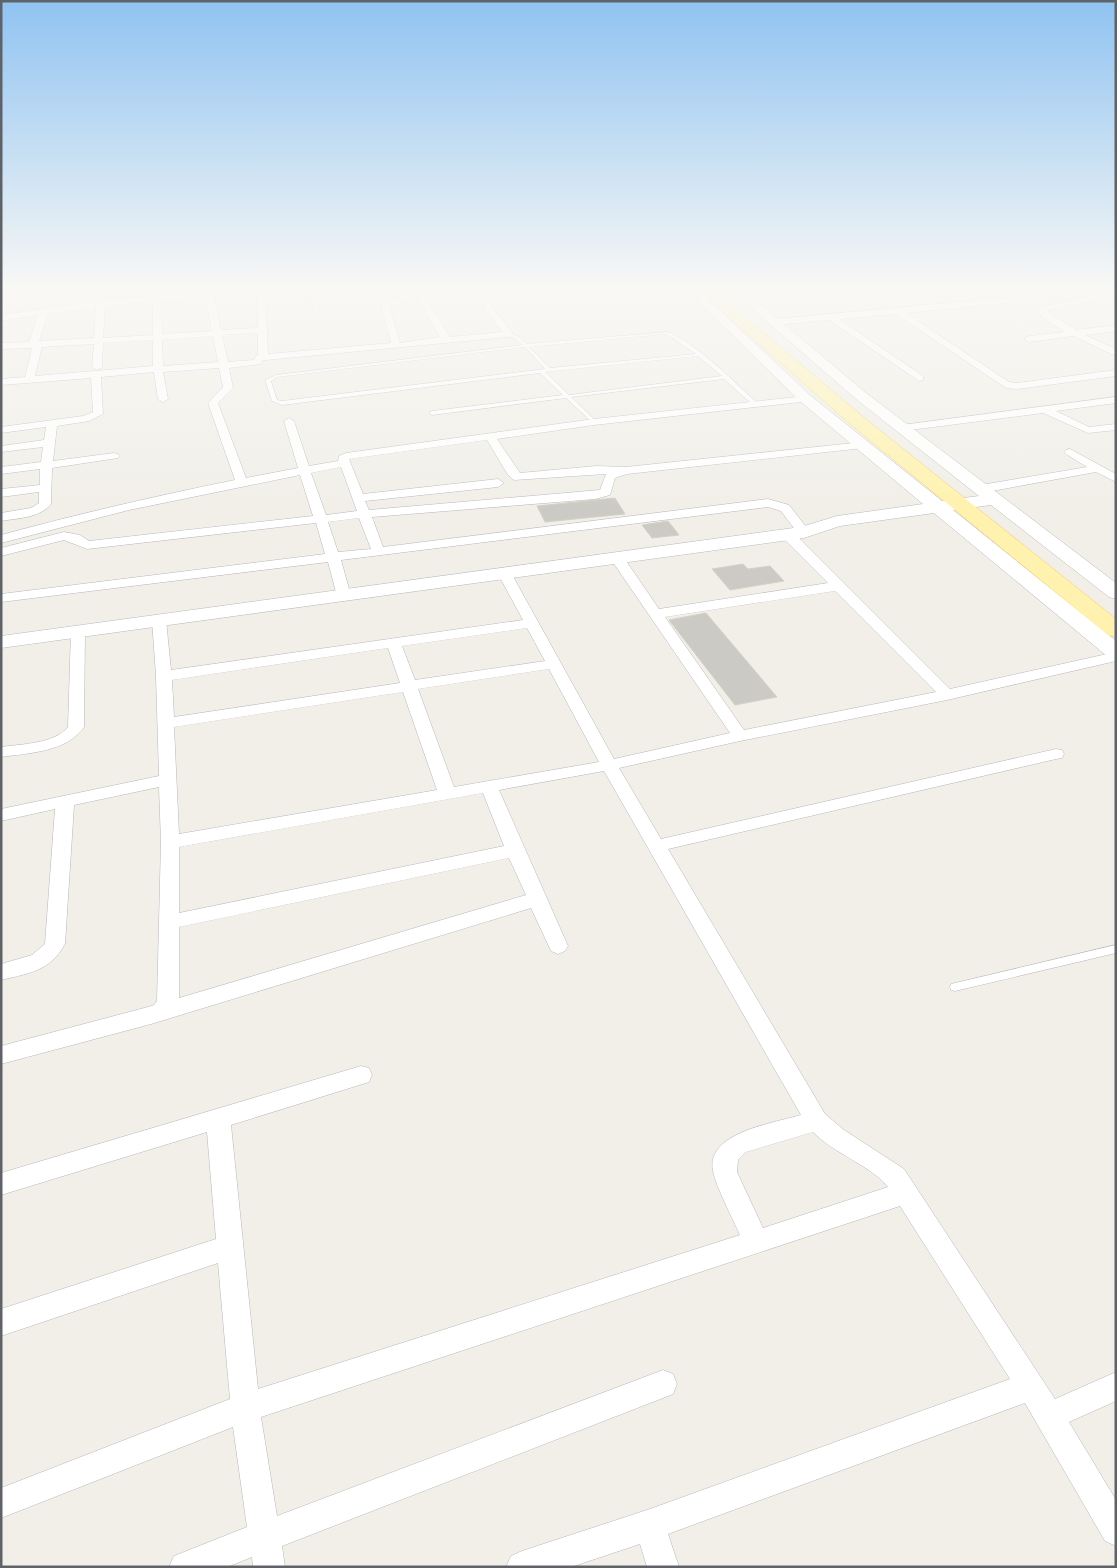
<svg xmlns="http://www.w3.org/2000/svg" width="1117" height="1568" font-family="'Golos Text',sans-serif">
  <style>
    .building { fill: #cccac5; stroke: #d6d1c6 }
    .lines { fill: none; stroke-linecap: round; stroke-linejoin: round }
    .lane-casing { stroke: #b5b8bc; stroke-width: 1 }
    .street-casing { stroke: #b5b8bc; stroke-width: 1 }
    .secondary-casing { stroke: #b6babf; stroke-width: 1 }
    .primary-casing { stroke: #f2c960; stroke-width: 1 }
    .lane { fill: #fff; fill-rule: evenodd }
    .street { fill: #fff; fill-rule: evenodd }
    .secondary { fill: #fff; fill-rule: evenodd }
    .primary { fill: #fff2af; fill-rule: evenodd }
  </style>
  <rect width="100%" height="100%" fill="#f1efe8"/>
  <path class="building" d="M615,498l10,16 -80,8 -8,-16z
    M668,521l11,14 -27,3 -10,-13z
    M743,564l5,5 22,-3 14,15 -54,9 -18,-21z
    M706,613l71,84 -42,8 -66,-85z"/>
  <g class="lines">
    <defs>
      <path id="lane" d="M309,289h4l6,20 -4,-1z
        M667,332c31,12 65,48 90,71v2h-4l-29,-26 -153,18 25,24 1,1 -3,2 -28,-26 -134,17 -3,-2 3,-2 131,-16 -23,-22 -258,32 -10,-4 -7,-21 11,-5 246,-30 -6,-6 -10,-4v-2h2l12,4 7,7zM665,334l6,3 25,17 -146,14 -21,-21zM525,347l20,22 -263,32 -5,-1 -6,-19 6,-4zM698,356l24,20 -153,19 -24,-23z
        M1116,945v8l-161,38 -4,-1 -1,-3 1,-3 4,-1z"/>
      <path id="street" d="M64,289h25l-4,3 -52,5 -4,-3 4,-3z
        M243,289h28l-6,3 3,62 123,-11 -10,-38 20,-6 -5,-10h8l6,12 -20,6 10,36 40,-6 -28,-48h8l30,48 52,-5 -14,-19 -14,-24h8l14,23 17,22 -5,3 -242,23h-3l-2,4 -32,4 4,20 -15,15 28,75 52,-10 -14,-47 5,-3 5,3 15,45 29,-5 1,-5 7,-3 248,-34 212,-23 5,3 -1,2 -216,24 -97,14 23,34 76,-7 30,1 237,-25 6,3 -6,3 -236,26 -12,4 -5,17 -15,4 -223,18 11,30 385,-48 21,6 21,27 -6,4 -5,-1 -18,-24 -13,-4 -427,53 10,36 -7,4 -7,-4 -9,-34 -327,40v-8l324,-40 -9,-31 -229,26 -23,-9 -63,16v-8l63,-16 16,3 9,6 224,-25 -13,-41 -171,35 -128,33v-8c77,-21 155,-39 234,-55l-27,-77 15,-16 -4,-19 -56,4 5,27 -5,3 -5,-3 -4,-27 -53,5 2,37 -14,7 -32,5 -4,35 61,-8 4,1 2,2 -2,2 -66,10 -1,36c-11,14 -33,14 -50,17v-8l30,-5 8,-5v-11l-38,5v-8l39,-4v-16l-39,5v-7l40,-5 2,-15 -42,5v-6l43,-6 2,-13 -45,6v-6l82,-11 10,-4 -2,-34 -90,7v-6l24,-2 7,-29 -31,1v-6l28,-1 9,-27 -37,6v-6l112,-16zM257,292l1,36 -37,2 -7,-34zM205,297l7,34 -50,3 -1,-34zM153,301v34l-50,3 2,-32zM96,307l-2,31 -55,3 9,-27zM258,333v22l-2,1 -2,4 -26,2 -6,-27zM213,336l5,26 -55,4 -1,-26zM153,340v26l-118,10 7,-29 52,-3 -2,23 5,3 5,-3 1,-24zM487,440l21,35 6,5 92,-6 -6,16 -231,20 -4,-9 133,-14 6,-4 -6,-4 -135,15 -14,-35zM341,467l16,44 -31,4 -15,-42zM359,518l12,31 -33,3 -10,-30z
        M1116,290v5l-69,16 29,19 40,-5v6l-31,4 31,14v7l-43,-20 -44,6 -5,-3 5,-3 36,-4 -23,-15 -5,-7 1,-2z
        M1004,298l4,3 -1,2 -101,10 103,69 8,1 99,-13v6l-99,13 -11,-1 -110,-74 -57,5 84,57v4l-4,1 -90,-61 -54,5 -4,-3 4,-3z
        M1116,397v6l-60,8 33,16 27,-3v6l-28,3 -45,-20 -141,18 -5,-3 5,-3z
        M1070,449l46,25v8l-20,-10 -115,21 -6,-4 6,-4 106,-18 -21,-13 -2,-2 2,-2z
        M787,530l5,1 158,158 166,-37v9l-169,39 -207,41 -121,27 42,71 395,-90 6,1 2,4 -2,4 -6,1 -388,90 157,265 19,16 60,39 151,230 61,-27v29l-47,21 47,78v46l-11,-5 -80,-138 -357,131 11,33h-32l-7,-23 -69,23h-65l5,-11 11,-5 128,-42 360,-130 -110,-173 -639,211 16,99 386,-146 10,4 4,10 -4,10 -10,4 -381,148 3,21h-32l-1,-10 -25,10h-58l5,-11 73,-29 -14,-100 -232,91v-30l229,-89 -12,-136 -217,73v-27l215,-70 -9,-107 -206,63v-22l360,-107 8,2 3,7 -3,7 -138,43 27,264 482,-154c-7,-16 -24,-48 -27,-64 -8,-39 62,-48 88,-56l-197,-344 -105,19 69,156 -3,5 -7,3 -7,-3 -20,-43 -380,116 -150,40v-18l147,-39 6,-2 3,-4 4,-159 -2,-55 -85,18 -9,139c-15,27 -35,29 -64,36v-16l31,-9 13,-11 10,-135 -54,12v-12l158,-33 -3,-100 -4,-56 2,-3h10l2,3 5,50 352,-50 -25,-46 7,-4 5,1 104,188 116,-26 -120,-175 2,-3h10l37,54 169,-26 -46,-46 -1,-3zM835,591l101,101 -192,38 -79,-113zM527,628l18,33 -130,19 -13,-34zM388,648l12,35 -226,34 -2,-37zM549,669l50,93 -145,25 -36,-98zM403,692l34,98 -258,44 -5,-107zM483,793l21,53 -325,67v-66zM509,858l17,37 -347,103v-71zM813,1132c20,21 60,35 75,55l-125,41 -26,-56 1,-12 8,-8z
        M78,627l5,1 2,3 -1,96c-17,25 -55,26 -83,30v-10c21,-3 53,-3 67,-20l3,-96 2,-3z"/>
      <path id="secondary" d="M685,289h12l114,107 131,105 37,-5 -123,-97 -127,-110h13l124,104 250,190v16l-7,-2 -118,-92 -38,5 163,131v17l-8,-1 -174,-144 -94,13 -36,12 -803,110v-12l800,-109 36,-11 86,-12 -122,-102z"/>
      <path id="primary" d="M699,289h13l150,127 254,203v18l-8,-2 -258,-211 -100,-88z"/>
    </defs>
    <use href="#lane" class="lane-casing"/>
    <use href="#street" class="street-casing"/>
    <use href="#secondary" class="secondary-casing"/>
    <use href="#primary" class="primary-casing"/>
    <use href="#lane" class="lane"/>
    <use href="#street" class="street"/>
    <use href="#secondary" class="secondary"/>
    <use href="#primary" class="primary"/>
  </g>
  <linearGradient id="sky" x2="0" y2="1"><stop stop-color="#8fc3f1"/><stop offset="0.57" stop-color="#f9f8f5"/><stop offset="1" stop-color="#f9f8f5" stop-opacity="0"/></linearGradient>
  <rect width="1117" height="508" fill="url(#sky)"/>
  <rect width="1117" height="1568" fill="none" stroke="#5f6368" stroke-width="5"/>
</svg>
